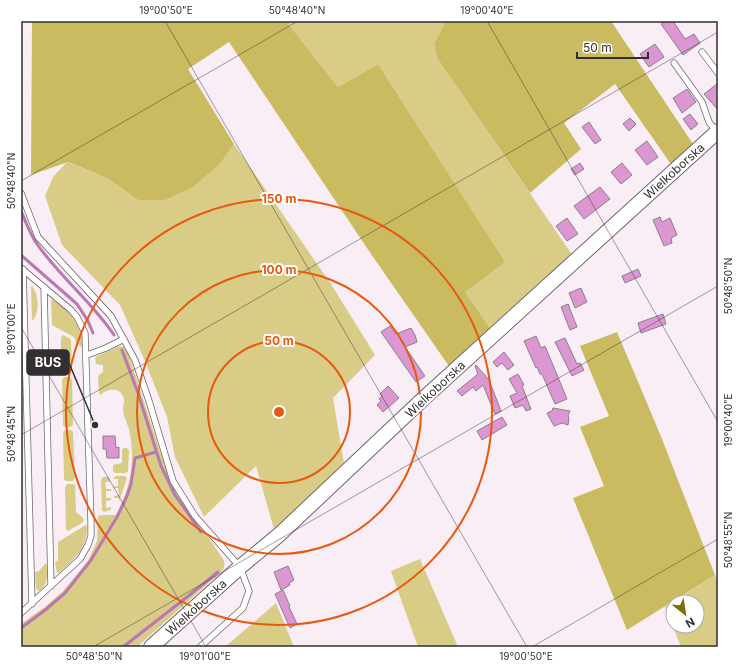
<svg xmlns="http://www.w3.org/2000/svg" width="739" height="668" font-family="Inter,sans-serif">
  <style>
    .green { fill: #d8cc87; fill-rule: evenodd }
    .forest { fill: #cabb60 }
    .lines { fill: none; stroke-linecap: round; stroke-linejoin: round }
    .stream { stroke: #bb77b1; stroke-width: 3 }
    .building { fill: #dc96d1; stroke: #8a8088 }
    .service-casing { stroke: #6f656d; stroke-width: 7 }
    .tertiary-casing { stroke: #6f656d; stroke-width: 16 }
    .service { stroke: #fff; stroke-width: 5.5 }
    .tertiary { stroke: #fff; stroke-width: 14 }
    .ticks { fill: none; stroke: #322e31; stroke-width: 1; stroke-opacity: 0.45 }
    .ring { fill: none; stroke: #e8590c; stroke-width: 2 }
    .labels { text-anchor: middle; dominant-baseline: central; stroke-width: 4; stroke-linejoin: round; paint-order: stroke }
    .street-label { font-size: 12px; fill: #322e31; stroke: #fff }
    .centre { fill: #e8590c; stroke: #fff; stroke-width: 2 }
    .ring-label { font-size: 12px; text-anchor: middle; font-weight: bold; fill: #e8590c; stroke: #fff; stroke-width: 4; stroke-linejoin: round; paint-order: stroke }
    .leader { fill: none; stroke: #322e31; stroke-width: 1.5 }
    .callout-dot { fill: #322e31; stroke: #fff; stroke-width: 1.5 }
    .callout { fill: #322e31; stroke: #322e31; stroke-width: 1.5 }
    .callout-label { font-size: 13px; text-anchor: middle; font-weight: bold; fill: #fff }
    .neatline { fill: none; stroke: #322e31; stroke-width: 1.5 }
    .ticks-label { font-size: 10px; text-anchor: middle; fill: #322e31 }
  </style>
  <rect width="100%" height="100%" fill="#f9edf6"/>
  <path class="green" d="M286,21h160l-12,23 3,14 136,198 -81,75 -27,-39 39,-31 -126,-197 -40,23z
    M234,144l97,140 44,71 -42,43 11,65 -70,66 -18,-63 -52,51 -29,-60 -8,-40 -22,-56 -25,-56 -58,-60 -17,-49 8,-19 14,-15 40,16 31,22h27l27,-12 28,-24z
    M32,286c7,8 8,28 0,35l-1,-34z
    M51,299c19,10 31,27 32,49l-6,-4 -3,-7 -22,-12z
    M63,335l6,3 2,2 1,31 -2,3h-7l-2,-2v-34z
    M120,346l4,1 3,2 33,102 13,33 50,75c2,4 2,8 -1,12l-85,76h-116v-23l25,-18 17,-15 25,-30 9,-20 1,-25 3,-1h15c7,-14 13,-28 15,-44 2,-14 1,-28 -2,-42 -2,-6 -5,-12 -6,-18 -1,-4 2,-7 1,-12 -3,-13 -16,-11 -24,-4l-1,-1 -1,-18 5,-4v-7l-7,-1 -1,-7z
    M64,377h6l2,3 1,44 -2,3h-6l-2,-2 -1,-45z
    M65,430h6l2,2 2,46 -2,3h-7l-2,-2 -1,-46z
    M124,448h3l2,2 -1,21 -2,2h-11l-2,-2v-6l9,-2v-13z
    M116,476h9l2,2 -8,24v-4h-5v-2l5,-1 -1,-7h-4l-1,-2h5v-7h-5z
    M103,477h6l1,5h-5l1,7h5v2h-5v7h5v2l-5,1v7l5,-1v3l-7,2 -2,-2 -1,-30z
    M67,484h6l2,1 1,27 6,5 2,3 -2,3 -14,8 -2,-2 -1,-42z
    M87,525c1,22 -12,34 -27,47l-3,1 -2,-11 3,-1v-19l26,-16z
    M420,559l38,88h-40l-27,-76z
    M46,563c2,9 3,24 -8,28l-2,-3 -1,-16 4,-1z
    M715,575l3,7v65h-37l-16,-40zM673,602h24v24h-24z
    M276,603l18,44h-69z"/>
  <path class="forest" d="M32,21h254l52,66 40,-23 127,198 -40,30 27,39 -41,38 -80,-115 -142,-212 -41,27 46,75 -14,20 -28,24 -27,12h-27l-31,-22 -39,-16 -37,13z
    M446,21h165l86,129 -22,20 -60,-86 -51,39 17,26 -51,44 -93,-135 -3,-14z
    M617,332l43,102 55,141 -88,55 -54,-132 31,-12 -24,-59 29,-11 -29,-70z"/>
  <g class="lines">
    <path class="stream" d="M21,211c5,11 9,23 16,33 23,33 55,58 77,91
      M21,255l56,49 11,17 5,12
      M122,350l16,43 23,73 14,29 26,37
      M21,628l23,-17 21,-18 26,-33 26,-43 10,-21 4,-12 4,-26 21,-6
      M123,647l64,-50 31,-25"/>
  </g>
  <path class="building" d="M666,21h7l12,18 9,-5 6,9 -17,12 -22,-31z
    M655,44l9,13 -15,10 -9,-13z
    M718,83v27l-14,-16z
    M687,89l9,13 -14,11 -9,-15z
    M690,114l8,10 -7,6 -8,-11z
    M630,118l6,6 -7,7 -6,-7z
    M589,122l12,18 -6,4 -13,-17z
    M647,141l11,16 -11,8 -12,-15z
    M580,163l4,6 -9,6 -4,-6z
    M622,163l10,12 -11,9 -10,-12z
    M600,187l10,12 -26,20 -10,-13z
    M660,217l2,5 8,-4 7,17 -6,3 1,5 -8,3 -11,-26z
    M567,218l11,16 -11,7 -11,-15z
    M638,269l3,7 -16,7 -3,-7z
    M581,288l6,14 -12,6 -6,-15z
    M568,304l9,23 -7,3 -9,-23z
    M663,314l3,10 -25,9 -3,-10z
    M390,326l6,8 15,-6 4,7 2,7 -12,5 20,29 -9,6 -35,-50z
    M536,336l5,12 4,-2 22,53 -12,5 -13,-30h-2l-3,-7 -1,1 -12,-27z
    M565,338l12,26 3,-1 4,7 -12,6 -17,-34z
    M504,352l10,13 -6,5 -6,-7 -5,4 -4,-5z
    M476,365l13,15 12,31 -6,3 -12,-29 -7,6 -3,-4 -11,9 -5,-5 21,-17 -3,-8z
    M518,374l6,11 -2,1 9,23 -5,2 -3,-6 -8,3 -5,-12 7,-3 -8,-14z
    M388,386l11,12 -16,14 -6,-7 4,-4 -2,-2 3,-3 -2,-2z
    M553,408l17,3 -2,4 1,4 -1,6 -6,-2 -8,3 -7,-13 5,-2z
    M502,417l5,8 -25,15 -5,-9z
    M103,436h12l1,12 3,-1v11h-12l-1,-9h-3z
    M288,566l6,14 -5,3 1,2 -9,5 -7,-18z
    M283,590l7,16 -1,1 8,17 -7,4 -15,-34z"/>
  <g class="lines">
    <defs>
      <path id="service" d="M702,52l16,21
        M674,63l28,39 7,20 8,10
        M21,193l17,44 73,79 24,44 14,41 24,80 22,35 45,51 9,24 -6,17 -43,39
        M21,268l50,42 6,7 8,16 6,189v14l-3,9 -8,14 -59,54
        M23,269l9,335
        M44,287l7,299
        M87,355l19,-7 18,-9"/>
      <path id="tertiary" d="M151,647l89,-80 40,-33 143,-135 295,-268"/>
    </defs>
    <use href="#service" class="service-casing"/>
    <use href="#tertiary" class="tertiary-casing"/>
    <use href="#service" class="service"/>
    <use href="#tertiary" class="tertiary"/>
  </g>
  <path class="ticks" d="M165,21l362,626M487,21l231,401M21,181l277,-160M21,327l185,320M21,435l697,-403M93,647l625,-361M532,647l186,-108"/>
  <g class="ring">
    <circle cx="279" cy="412" r="71"/>
    <circle cx="279" cy="412" r="142"/>
    <circle cx="279" cy="412" r="213"/>
  </g>
  <g class="labels">
    <g class="street-label">
      <text transform="translate(674 171) rotate(-42)">Wielkoborska</text>
      <text transform="translate(435 389) rotate(-43)">Wielkoborska</text>
      <text transform="translate(196 607) rotate(-42)">Wielkoborska</text>
    </g>
  </g>
  <circle cx="279" cy="412" r="6" class="centre"/>
  <g class="ring-label">
    <text x="279" y="203">150 m</text>
    <text x="279" y="274">100 m</text>
    <text x="279" y="345">50 m</text>
  </g>
  <path class="leader" d="M95 425L69 363"/>
  <circle class="callout-dot" cx="95" cy="425" r="4"/>
  <rect class="callout" x="27" y="350" width="42" height="25" rx="4"/>
  <g class="callout-label">
    <text x="48" y="367">BUS</text>
  </g>
  <rect width="739" height="668" fill="none" stroke="#ffffff" stroke-width="44"/>
  <g transform="translate(685 614) rotate(150)"><circle r="19" fill="#ffffff" stroke="#adabad"/>
  <path d="M0-3L7 15L0 10L-7 15Z" fill="#7d6e0c"/>
  <text y="-6" font-size="11" font-weight="bold" text-anchor="middle" fill="#322e31">N</text>
  </g>
  <path d="M577 52v6h71v-6" fill="none" stroke="#322e31" stroke-width="2"/>
  <text x="583" y="52" font-size="12" fill="#322e31" stroke="#ffffff" stroke-width="3" paint-order="stroke">50 m</text>
  <rect x="22" y="22" width="695" height="624" class="neatline"/>
  <g class="ticks-label">
    <text x="166" y="14">19°00'50"E</text>
    <text x="297" y="14">50°48'40"N</text>
    <text x="487" y="14">19°00'40"E</text>
    <text transform="translate(11 181) rotate(-90)" y="4">50°48'40"N</text>
    <text transform="translate(728 286) rotate(-90)" y="4">50°48'50"N</text>
    <text transform="translate(11 329) rotate(-90)" y="4">19°01'00"E</text>
    <text transform="translate(728 420) rotate(-90)" y="4">19°00'40"E</text>
    <text transform="translate(11 434) rotate(-90)" y="4">50°48'45"N</text>
    <text transform="translate(728 540) rotate(-90)" y="4">50°48'55"N</text>
    <text x="94" y="660">50°48'50"N</text>
    <text x="205" y="660">19°01'00"E</text>
    <text x="526" y="660">19°00'50"E</text>
  </g>
</svg>
